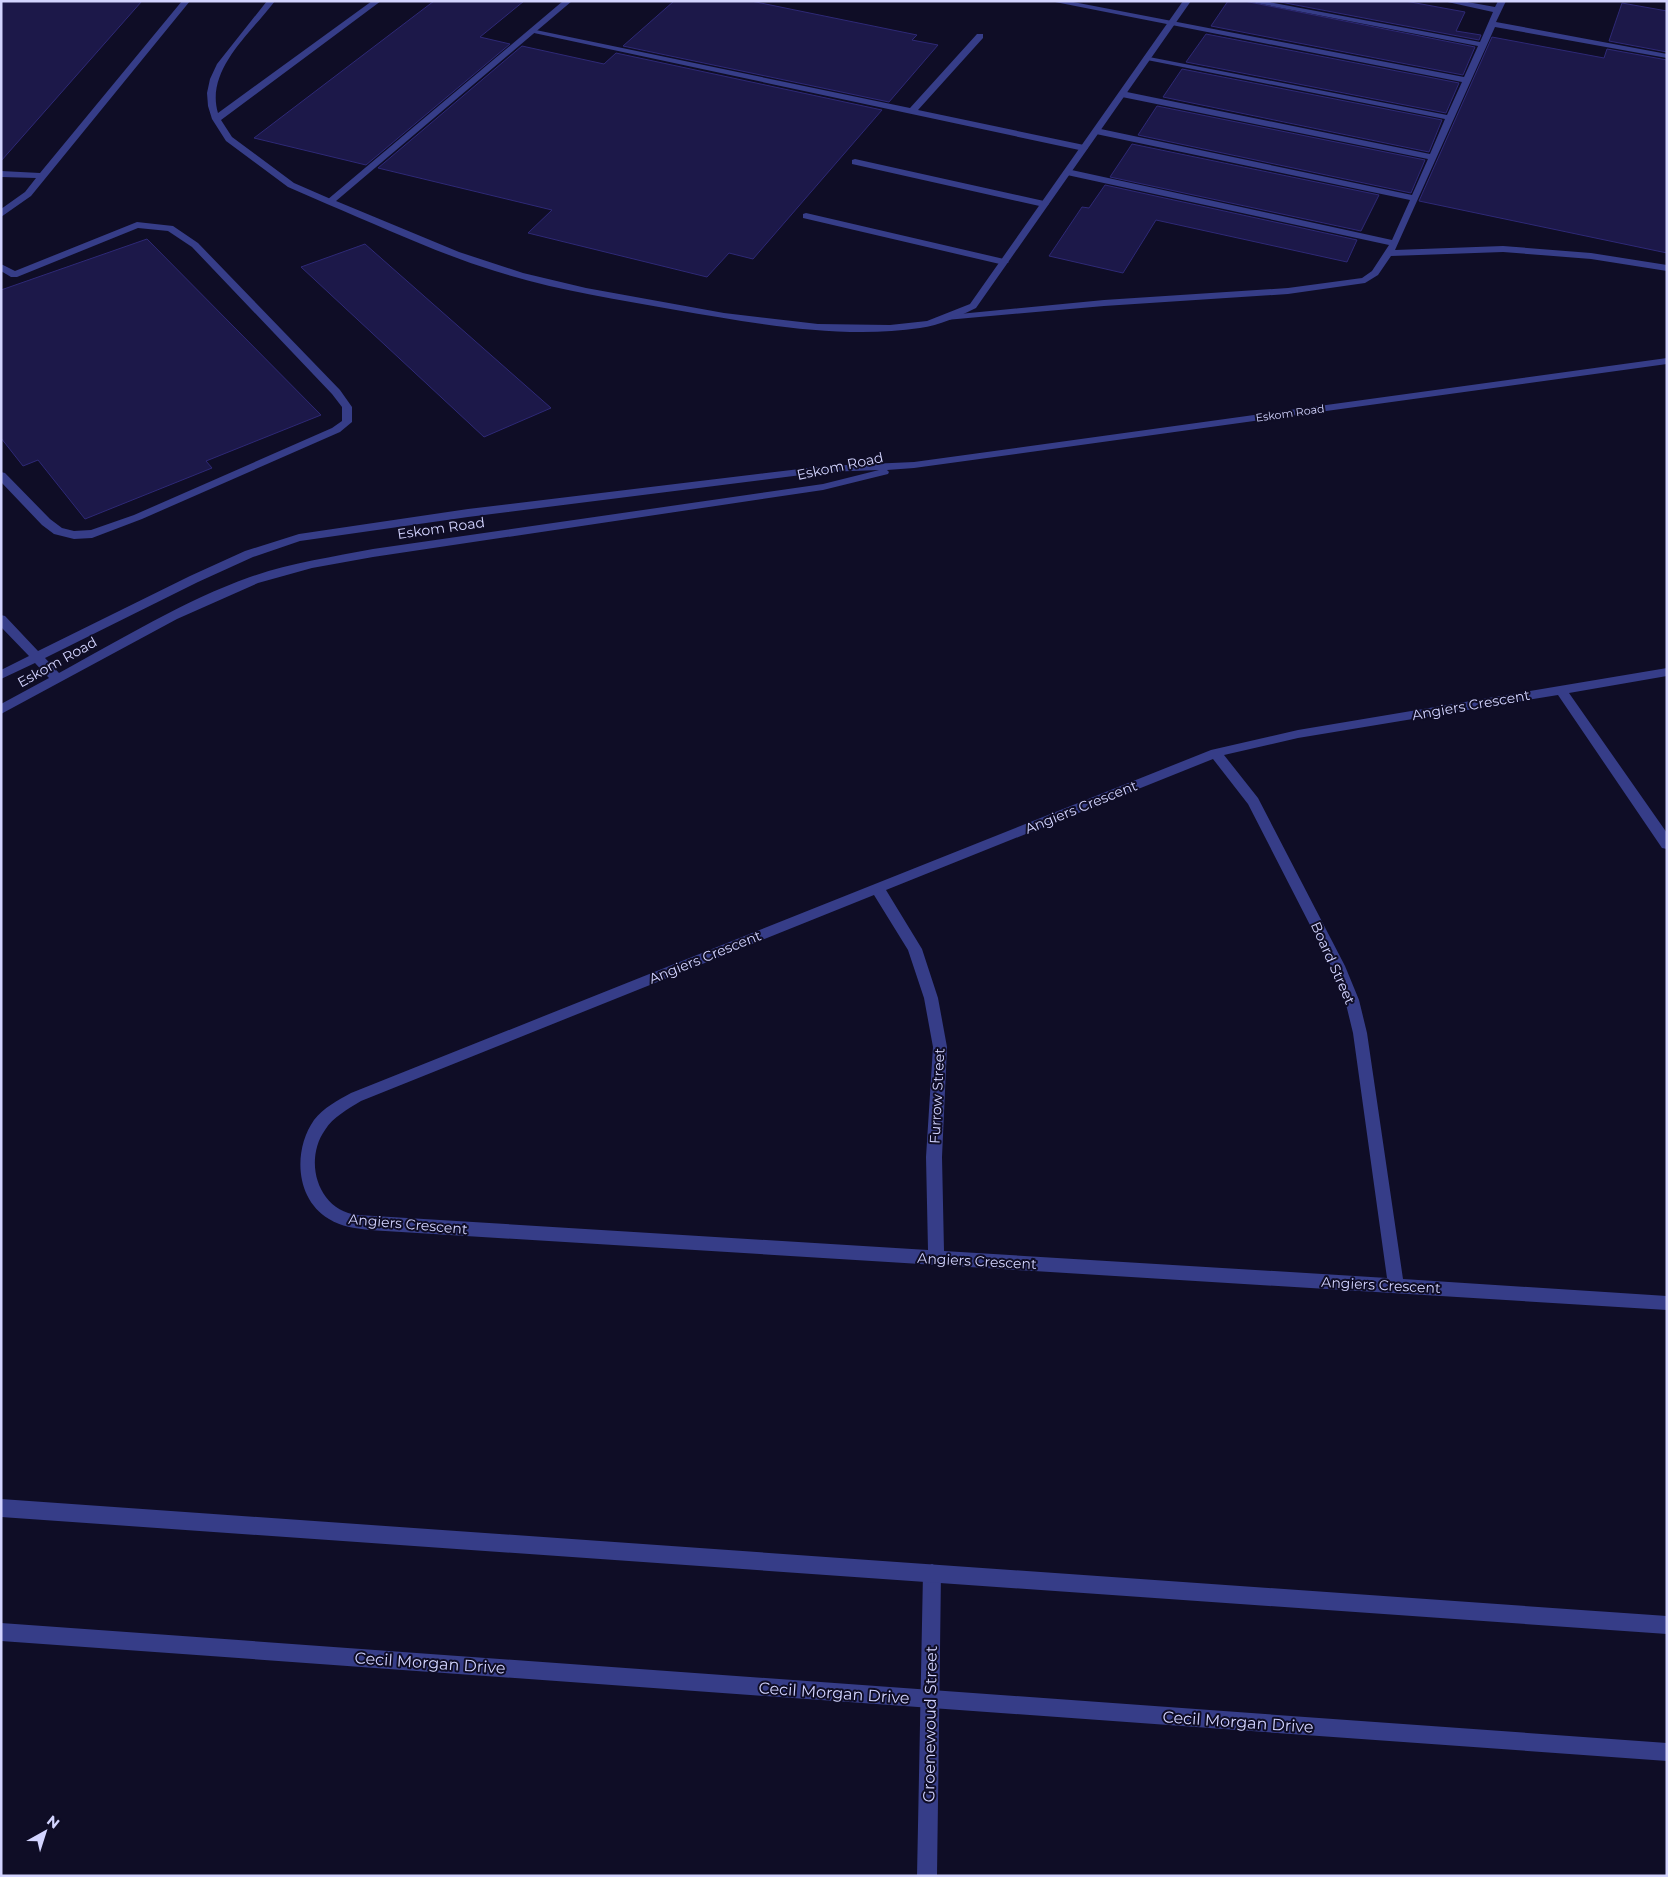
<svg xmlns="http://www.w3.org/2000/svg" width="1668" height="1877" font-family="Montserrat,sans-serif">
  <style>
    .building { fill: #1c1849; stroke: #2e2976 }
    .lines { fill: none; stroke-linecap: round; stroke-linejoin: round }
    .service { fill: #363d88; fill-rule: evenodd }
    .minor { fill: #363d88; fill-rule: evenodd }
    .tertiary { fill: #363d88; fill-rule: evenodd }
    .labels { text-anchor: middle; dominant-baseline: central; stroke-width: 4; stroke-linejoin: round; paint-order: stroke }
    .far-street-label { font-size: 11px; fill: #d3d4ff; stroke: #0f0d26 }
    .street-label { font-size: 14px; fill: #d3d4ff; stroke: #0f0d26 }
    .near-street-label { font-size: 16px; fill: #d3d4ff; stroke: #0f0d26 }
  </style>
  <rect width="100%" height="100%" fill="#0f0d26"/>
  <path class="building" d="M1,1h141l-141,160z
    M434,1h90l-44,36 30,7 -144,121 -112,-27z
    M674,1h77l166,34 -5,5 26,5 -49,57 -266,-56z
    M1228,1h16l231,46 -12,28 -252,-49z
    M1275,1h130l60,11 -9,19 25,4 -2,5z
    M1622,3l45,8v41l-58,-11z
    M1206,34l253,49 -13,30 -260,-51z
    M1492,37l112,21 3,-9 60,11v193l-248,-52z
    M522,46l82,18 12,-11 266,57 -129,149 -24,-6 -22,24 -179,-44 24,-23 -174,-42z
    M1182,69l260,51 -13,32 -266,-55z
    M1157,106l268,54 -14,33 -273,-58z
    M1132,144l247,51 -18,36 -251,-54z
    M1105,185l252,55 -10,22 -191,-42 -33,53 -74,-17 33,-49 7,1z
    M147,239l174,176 -115,46 6,7 -127,51 -47,-59 -15,6 -22,-28v-148z
    M365,244l186,164 -67,29 -183,-170z"/>
  <g class="lines">
    <path class="service" d="M182,1h8l-159,195 -30,21v-8l24,-17 11,-14 -35,-1v-6l39,2z
      M267,1h8c-24,32 -70,69 -57,112l154,-112h9l-160,119 11,17 62,46 39,17v4h-6l-39,-17 -62,-46 -14,-22 -4,-13 -1,-13 3,-14 7,-15z
      M1050,1h18l396,76 14,-31 -232,-45h18l216,41 13,-30 -50,-11h19l33,6 3,-6h8l-10,21 171,32v4l-172,-31 -100,223 108,-4 88,7 76,12v6l-76,-12 -88,-7 -112,4 -13,19 -13,8 -77,11 -184,12 -158,14 -2,-2 5,-3 155,-15 184,-12 74,-10 10,-7 17,-26 -322,-70 -4,-3 4,-3 325,71 18,-40 -314,-66 -4,-3 4,-3 316,67 16,-36 -306,-62 -4,-3 4,-3 308,63 15,-35 -298,-59h-3v-4l303,59 15,-33z
      M531,29l379,79 67,-74h6v4l-65,72 166,35 4,3 -4,3 -550,-118 -4,-2z
      M855,159l189,42 5,3 -5,3 -192,-43v-4z
      M806,213l198,46 5,3 -5,3 -201,-47v-4z
      M137,222l36,4 25,17 142,147 12,17v15l-12,10 -198,87 -50,19 -18,1 -20,-5 -12,-9 -41,-43v-10l4,1 45,46 12,9 12,3 17,-1 43,-15 198,-87 10,-7v-14l-10,-13 -140,-147 -24,-16 -30,-3 -121,49h-6l-10,-6v-7l14,7z"/>
    <path class="minor" d="M563,1h9l-236,200 123,51 64,21 63,15 138,25 94,11 72,1 37,-4 43,-17 213,-303h8l-215,307c-18,9 -36,17 -56,20 -78,12 -167,-5 -244,-18 -61,-11 -122,-20 -181,-39 -58,-18 -113,-44 -168,-67v-4z
      M1667,358v6l-753,104 -27,2 2,2 -1,2 -65,16 -450,67 -61,11 -54,15 -81,36 -176,95v-10l48,-26 -14,-15 -34,16v-9l28,-14 -28,-29v-12l4,1 33,35 152,-75 55,-25 54,-17 169,-25 357,-43 89,-4zM879,470l-56,14 -450,65c-41,8 -83,14 -123,28 -65,23 -130,63 -191,96l-14,-15 153,-76 55,-25 47,-16 168,-24 357,-45z
      M1667,668v8l-98,17 98,140v16l-5,-1 -104,-153 -260,43 -74,17 34,43 87,168 14,34 8,33 36,246 264,17v14l-1298,-80c-15,-2 -27,-3 -40,-11 -34,-20 -36,-69 -15,-99 9,-12 24,-20 37,-27l860,-343 87,-20zM1213,759l35,45 83,162 14,34 8,33 34,245 -443,-27 -2,-94 5,-110 -9,-49 -16,-49 -36,-59zM874,895l34,55 16,48 9,49 -7,110 2,93 -570,-35c-40,-4 -55,-54 -33,-85 8,-13 23,-21 36,-29z
      M932,1564l6,3 3,6 -4,303h-20l6,-303 3,-6z"/>
    <path class="tertiary" d="M1,1499l1666,117v18l-1666,-117z
      M1,1623l1666,120v18l-1666,-120z"/>
  </g>
  <g class="labels">
    <g class="far-street-label">
      <text transform="translate(1290 413) rotate(-8)">Eskom Road</text>
    </g>
    <g class="street-label">
      <text transform="translate(840 466) rotate(-12)">Eskom Road</text>
      <text transform="translate(441 528) rotate(-8)">Eskom Road</text>
      <text transform="translate(57 662) rotate(-29)">Eskom Road</text>
      <text transform="translate(1471 705) rotate(-10)">Angiers Crescent</text>
      <text transform="translate(1081 807) rotate(-22)">Angiers Crescent</text>
      <text transform="translate(705 957) rotate(-22)">Angiers Crescent</text>
      <text transform="translate(1333 963) rotate(66)">Board Street</text>
      <text transform="translate(937 1096) rotate(-87)">Furrow Street</text>
      <text transform="translate(408 1224) rotate(5)">Angiers Crescent</text>
      <text transform="translate(977 1261) rotate(3)">Angiers Crescent</text>
      <text transform="translate(1381 1285) rotate(3)">Angiers Crescent</text>
    </g>
    <g class="near-street-label">
      <text transform="translate(430 1663) rotate(4)">Cecil Morgan Drive</text>
      <text transform="translate(834 1693) rotate(4)">Cecil Morgan Drive</text>
      <text transform="translate(1238 1722) rotate(4)">Cecil Morgan Drive</text>
      <text transform="translate(930 1724) rotate(-89)">Groenewoud Street</text>
    </g>
  </g>
  <rect width="1668" height="1877" fill="none" stroke="#d3d4ff" stroke-width="5"/>
  <g transform="translate(45 1832) rotate(39)" stroke="#0f0d26" stroke-width="4" paint-order="stroke">
  <path d="M0-4L9 19L0 12L-9 19Z" fill="#d3d4ff"/>
  <text y="-8" font-size="14" font-weight="bold" text-anchor="middle" fill="#d3d4ff">N</text>
  </g>
</svg>
